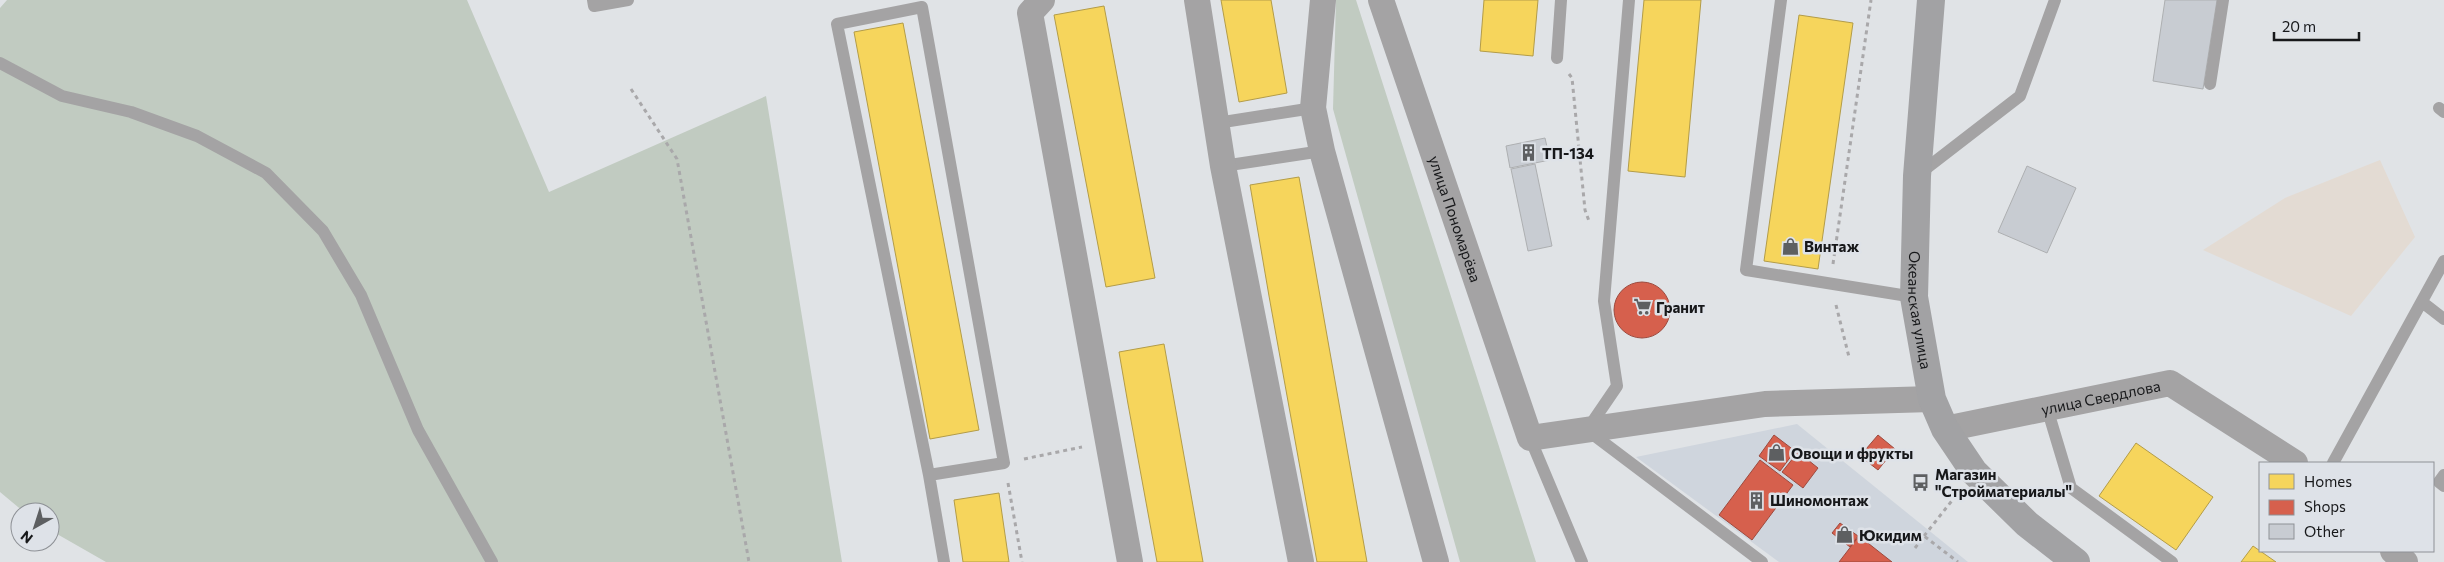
<svg xmlns="http://www.w3.org/2000/svg" width="2444" height="562" font-family="Commissioner,sans-serif">
  <style>
    .built { fill: #cfd5dd }
    .industrial { fill: #e3dbd3 }
    .green { fill: #c1cbc1 }
    .homes { fill: #f6d55c; stroke: #b39c48 }
    .shops { fill: #d6604d; stroke: #9d4a3e }
    .building { fill: #c8ccd2; stroke: #adafb1 }
    .lines { fill: none; stroke-linecap: round; stroke-linejoin: round }
    .path { stroke: #a9a8aa; stroke-width: 3; stroke-dasharray: 4 4; stroke-linecap: butt }
    .lane { stroke: #a4a3a4; stroke-width: 12 }
    .street { stroke: #a4a3a4; stroke-width: 26 }
    .secondary { stroke: #a2a2a4; stroke-width: 28 }
    .labels { text-anchor: middle; dominant-baseline: central; stroke-width: 5; stroke-linejoin: round; paint-order: stroke }
    .poi-label { font-size: 15px; font-weight: bold; fill: #17181a; stroke: #dee2e8; text-anchor: start }
    .street-label { font-size: 15px; fill: #17181a; stroke: #dee2e8 }
  </style>
  <rect width="100%" height="100%" fill="#e0e3e6"/>
  <path class="built" d="M1797,424l171,138h-189l-143,-105z"/>
  <path class="industrial" d="M2380,160l35,77 -64,79 -148,-66 82,-52z"/>
  <path class="green" d="M7,0h460l82,192 217,-96 76,466h-736l-56,-32v-18h-26l-24,-20v-484z
    M1336,0h20l180,562h-76l-127,-453z"/>
  <path class="homes" d="M1221,0h50l16,93 -48,9z
    M1484,0h54l-5,56 -53,-5z
    M1644,0h57l-16,177 -57,-6z
    M1104,6l51,272 -49,9 -52,-272z
    M1799,15l54,8 -35,246 -54,-8z
    M903,23l76,407 -49,9 -76,-407z
    M1299,177l68,385h-50l-48,-266 -19,-111z
    M1164,344l39,218h-46l-29,-158 -9,-52z
    M2136,443l77,54 -37,53 -77,-54z
    M999,493l10,69h-46l-9,-62z
    M2253,546l23,16h-35z"/>
  <path class="shops" d="M1614 310a28 28 0 1 1 56 0a28 28 0 1 1-56 0Z
    M1774,435l21,16 -15,20 -21,-15z
    M1878,435l17,14 -17,21 -18,-14z
    M1798,452l20,16 -15,20 -21,-16z
    M1760,460l33,25 -41,55 -33,-25z
    M1840,523l18,13 -8,11 -18,-14z
    M1859,536l33,26h-53z"/>
  <path class="building" d="M2165,0h52l-14,89 -50,-8z
    M1545,138l5,22 -40,8 -4,-22z
    M1535,164l17,82 -24,5 -17,-82z
    M2027,166l49,22 -29,65 -49,-21z"/>
  <g class="lines">
    <path class="path" d="M1569,74l3,4 13,132 4,11
      M631,89l46,70 72,403
      M1833,264l38,-264
      M1836,305l13,52
      M1024,459l58,-12
      M1008,483l14,79
      M1924,536l34,-43
      M1915,548l9,-12 34,26"/>
    <path class="lane" d="M593,0l1,6 34,-6
      M1629,0l-25,301 13,85 -30,44 175,132
      M1781,0l-35,270 168,27
      M1557,58l4,-58
      M0,63l62,33 69,16 66,24 69,37 57,58 38,64 57,135 74,132
      M2210,84l13,-84
      M2439,108l5,4
      M1217,123l96,-15
      M1223,166l99,-15
      M1919,174l101,-78 35,-96
      M2422,302l22,17
      M2047,408l24,80 101,74
      M1530,438l52,124
      M2333,463l111,-202
      M929,475l75,-12 -82,-456 -85,17 92,451 15,87
      M2444,475l-5,7 5,4"/>
    <g class="street">
      <path d="M1042,0l-12,13 100,549"/>
      <path d="M1197,0l26,166 78,396"/>
      <path d="M1323,0l-10,108 9,43 114,411"/>
      <path id="s1" d="M1381,0l149,438 235,-34 167,-5"/>
      <path id="s2" d="M1945,429l225,-46 125,80"/>
      <path d="M2393,551l12,11"/>
    </g>
    <path class="secondary" id="s3" d="M1931,0l-14,176 -3,121 18,102 13,30 29,43 53,52 49,38"/>
  </g>
  <defs>
    <symbol id="building-bare" viewBox="-9 -9 18 18"><path d="M-4-6H4V6H1V3H-1V6H-4ZM-2.5-4.3h1.7v1.8h-1.7ZM.8-4.3h1.7v1.8H.8ZM-2.5-1h1.7V.8h-1.7ZM.8-1h1.7V.8H.8Z" fill="#5d5f61" stroke="#dee2e8" stroke-width="2.5" paint-order="stroke"/></symbol>
    <symbol id="shop-bare" viewBox="-9 -9 18 18"><path d="M-5-2.5h2.3a2.7 3.5 0 0 1 5.4 0H5L5.5 6h-11ZM-1.5-2.5h3a1.5 2.3 0 0 0-3 0Z" fill="#5d5f61" stroke="#dee2e8" stroke-width="2.5" paint-order="stroke"/></symbol>
    <symbol id="supermarket-bare" viewBox="-9 -9 18 18"><path d="M-6-5.5h2.5l.6 2H6L4.5 2H-2.5L-4.4-4H-6ZM-1.5 3.2a1.3 1.3 0 1 0 .1 0ZM3 3.2a1.3 1.3 0 1 0 .1 0Z" fill="#5d5f61" stroke="#dee2e8" stroke-width="2.5" paint-order="stroke"/></symbol>
    <symbol id="bus-bare" viewBox="-9 -9 18 18"><path d="M-5-6H5V4H4V6H2V4H-2V6H-4V4H-5ZM-3.5-4V0h7V-4ZM-3.5 1.2v1.5H-2V1.2ZM2 1.2v1.5H3.5V1.2Z" fill="#5d5f61" stroke="#dee2e8" stroke-width="2.5" paint-order="stroke"/></symbol>
  </defs>
  <g fill-rule="evenodd">
    <use href="#building-bare" x="1516" y="140" width="25" height="25"/>
    <use href="#shop-bare" x="1778" y="234" width="25" height="25"/>
    <use href="#supermarket-bare" x="1630" y="294" width="25" height="25"/>
    <use href="#shop-bare" x="1764" y="440" width="25" height="25"/>
    <use href="#bus-bare" x="1908" y="470" width="25" height="25"/>
    <use href="#building-bare" x="1744" y="488" width="25" height="25"/>
    <use href="#shop-bare" x="1832" y="522" width="25" height="25"/>
  </g>
  <g class="labels">
    <g class="poi-label">
      <text x="1542" y="153">ТП-134</text>
      <text x="1804" y="246">Винтаж</text>
      <text x="1656" y="307">Гранит</text>
      <text x="1791" y="453">Овощи и фрукты</text>
      <text x="1935" y="474">Магазин<tspan x="1935" dy="17">"Стройматериалы"</tspan></text>
      <text x="1770" y="500">Шиномонтаж</text>
      <text x="1859" y="535">Юкидим</text>
    </g>
    <g class="street-label">
      <text stroke="none"><textPath href="#s1" startOffset="231">улица Пономарёва</textPath></text>
      <text stroke="none"><textPath href="#s3" startOffset="311">Океанская улица</textPath></text>
      <text stroke="none"><textPath href="#s2" startOffset="159">улица Свердлова</textPath></text>
    </g>
  </g>
  <rect x="2259" y="462" width="175" height="90" fill="#dee2e8" stroke="#8e9196"/>
  <rect x="2269" y="474" width="25" height="15" fill="#f6d55c" stroke="#8e9196"/>
  <text x="2304" y="487" font-size="15" fill="#17181a">Homes</text>
  <rect x="2269" y="500" width="25" height="15" fill="#d6604d" stroke="#8e9196"/>
  <text x="2304" y="512" font-size="15" fill="#17181a">Shops</text>
  <rect x="2269" y="524" width="25" height="15" fill="#c8ccd2" stroke="#8e9196"/>
  <text x="2304" y="537" font-size="15" fill="#17181a">Other</text>
  <g transform="translate(35 527) rotate(219)"><circle r="24" fill="#dee2e8" stroke="#8e9196"/>
  <path d="M0-4L9 19L0 12L-9 19Z" fill="#5d5f61"/>
  <text y="-8" font-size="14" font-weight="bold" text-anchor="middle" fill="#17181a">N</text>
  </g>
  <path d="M2274 32v8h85v-8" fill="none" stroke="#17181a" stroke-width="2.5"/>
  <text x="2282" y="32" font-size="15" fill="#17181a" stroke="#dee2e8" stroke-width="4" paint-order="stroke">20 m</text>
</svg>
